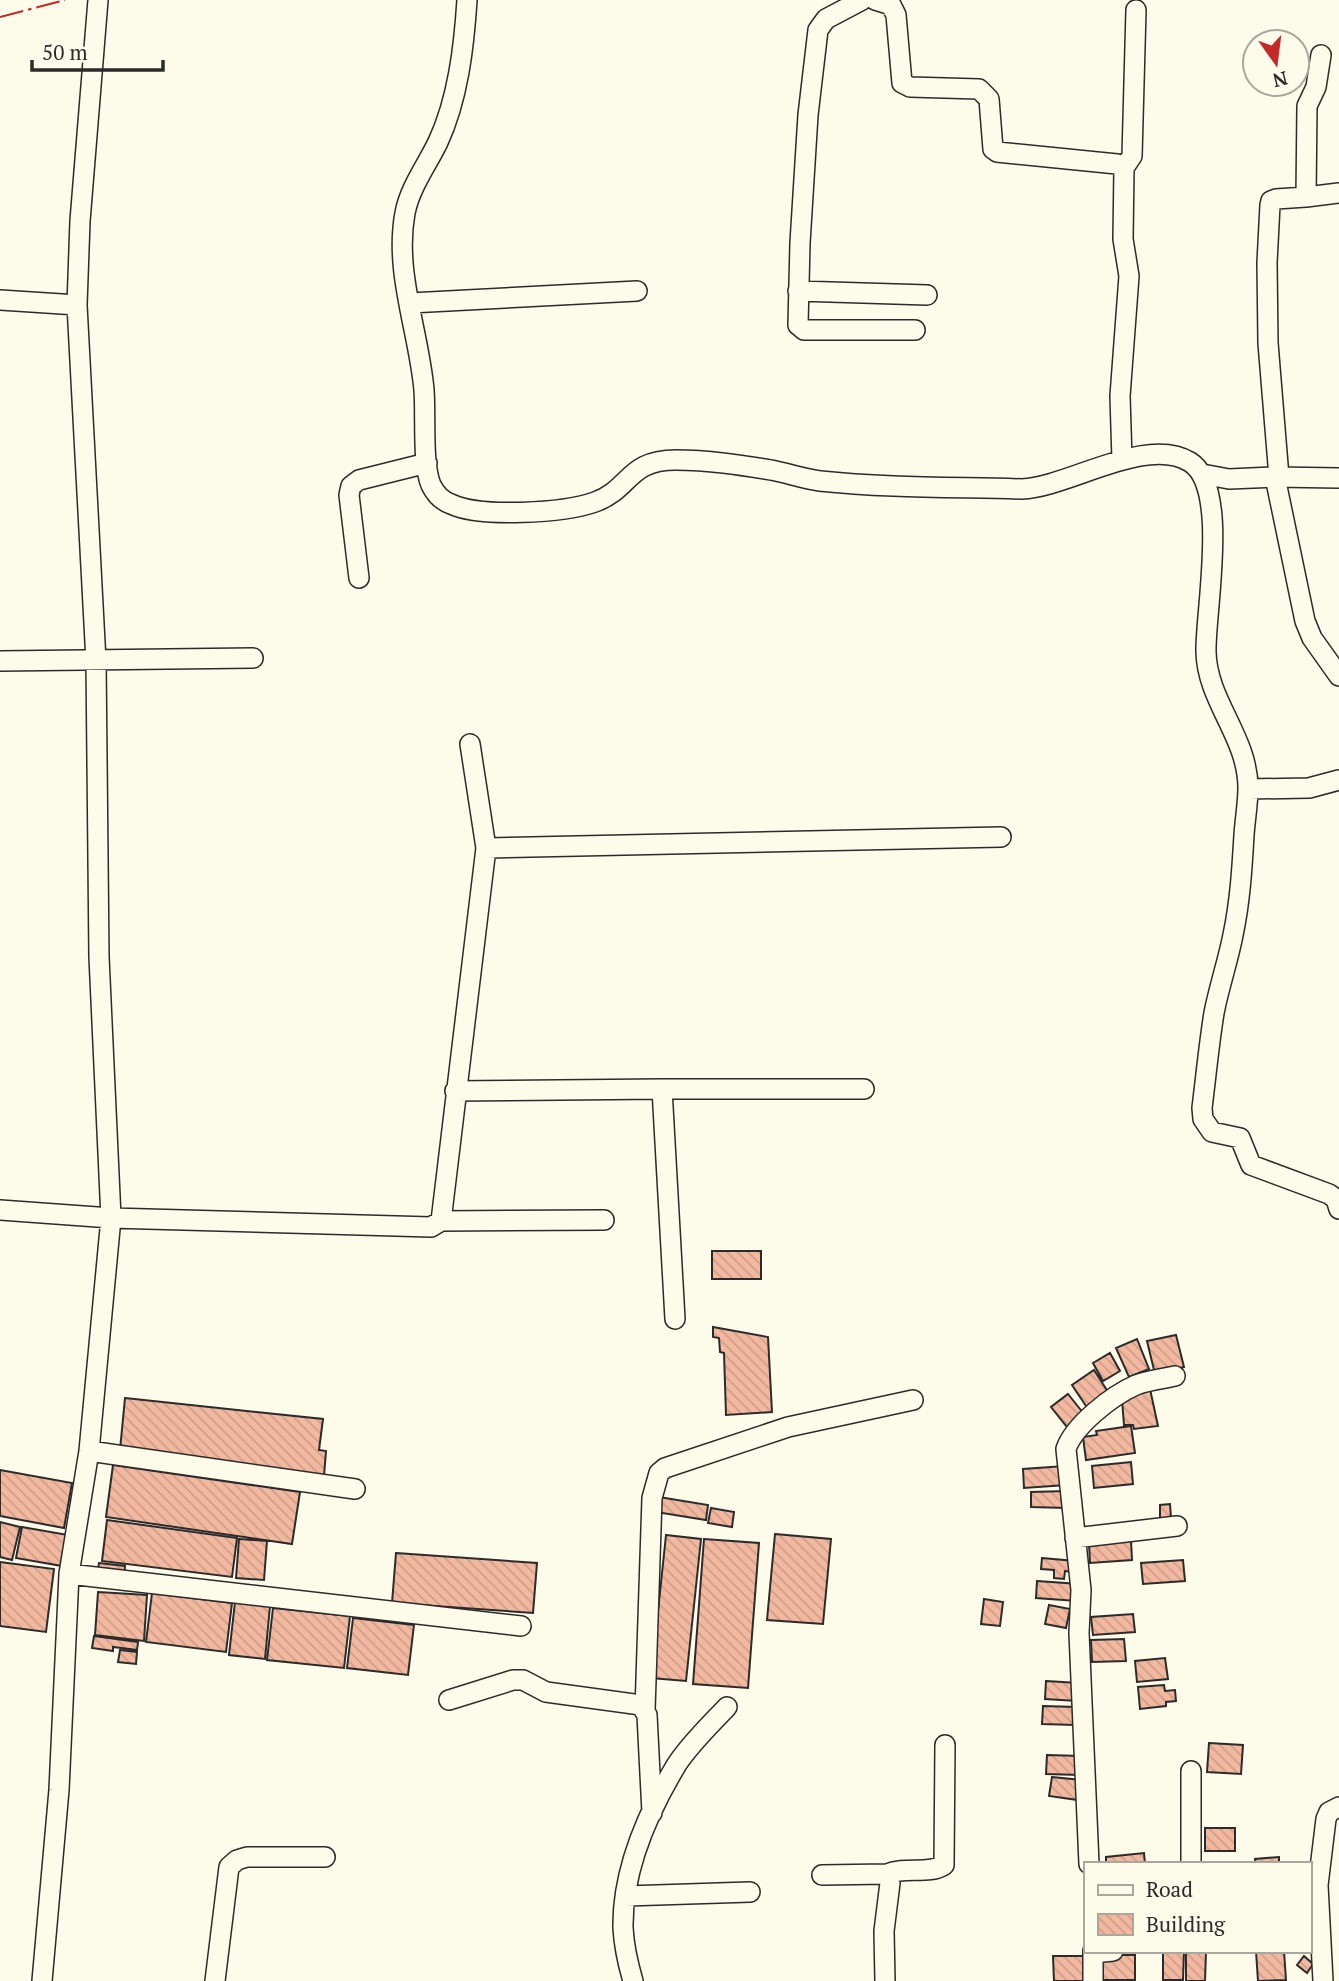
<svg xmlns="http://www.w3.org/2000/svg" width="1339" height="1981" font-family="'PT Serif',serif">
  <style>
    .building { fill: url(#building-back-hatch); stroke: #2b2b2b; stroke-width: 2 }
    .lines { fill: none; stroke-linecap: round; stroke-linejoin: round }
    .minor-casing { stroke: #2b2b2b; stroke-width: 22 }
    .minor { stroke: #fdfbea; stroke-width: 19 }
    .power { stroke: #c62828; stroke-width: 2; stroke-dasharray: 24 5 3.5 5; stroke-linecap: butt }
  </style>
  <defs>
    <pattern id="building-back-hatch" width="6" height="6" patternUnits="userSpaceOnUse" patternTransform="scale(1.75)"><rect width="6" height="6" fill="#f2b8a0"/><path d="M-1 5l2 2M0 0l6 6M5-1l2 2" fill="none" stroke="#d09e8a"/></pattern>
  </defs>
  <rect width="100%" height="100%" fill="#fdfbea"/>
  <path class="building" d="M712,1251h49v28h-49z
    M713,1327l55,10 4,75 -46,3 -2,-62 -4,-1 -1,-14 -6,-1z
    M1176,1335l8,32 -29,7 -8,-33z
    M1137,1339l12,30 -20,8 -13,-29z
    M1110,1353l10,18 -17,10 -10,-18z
    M1094,1370l16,25 -22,14 -16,-24z
    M1150,1389l8,37 -24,3 -1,-4h-9l-2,-25z
    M1068,1394l16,20 -17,13 -16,-20z
    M125,1398l198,21 -4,31 7,1 -2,25 -204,-26z
    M1131,1426l4,27 -49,7 -3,-23 14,-2 -1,-4z
    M1131,1462l2,22 -39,4 -2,-22z
    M113,1465l187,27 -8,52 -186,-27z
    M1065,1466l1,19 -42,3 -1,-19z
    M0,1470l72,13 -8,45 -64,-12z
    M1066,1491l1,17 -36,-1v-15z
    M659,1497l49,8 -2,15 -50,-8z
    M1170,1504l1,14 -11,1v-14z
    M711,1508l23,4 -2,15 -24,-4z
    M107,1520l130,18 -5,39 -130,-16z
    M0,1522l20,5 -8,33 -12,-3z
    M22,1527l46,8 -6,31 -46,-8z
    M775,1534l56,5 -8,85 -56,-4z
    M666,1535l35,4 -15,142 -35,-3z
    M239,1539l28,2 -3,39 -28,-2z
    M704,1539l55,4 -11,145 -55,-4z
    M1131,1541l1,19 -42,3 -1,-19z
    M396,1553l141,10 -4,50 -141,-10z
    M1042,1558l33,3 -1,11 -9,-1 -1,8 -10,-1v-8l-13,-1z
    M1183,1560l2,21 -42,3 -2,-21z
    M0,1562l54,7 -8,63 -46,-6z
    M99,1563l26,3 -1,12 -27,-3z
    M1037,1581l42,3 -2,17 -41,-3z
    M98,1592l49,3 -3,46 -49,-6z
    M152,1593l80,10 -6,49 -80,-10z
    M984,1599l19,3 -3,24 -19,-2z
    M235,1602l35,4 -5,53 -36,-4z
    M1049,1605l21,4 -4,19 -21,-4z
    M273,1608l77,8 -6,52 -77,-8z
    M1133,1614l2,18 -42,3 -2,-18z
    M353,1618l61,7 -6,50 -61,-7z
    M94,1636l44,6 -1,8 -24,-3v4l-21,-3z
    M1124,1639l2,22 -34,1 -1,-22z
    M120,1650l17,2 -1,12 -18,-2z
    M1165,1658l3,21 -31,3 -2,-21z
    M1046,1681l32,2 -1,18 -32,-2z
    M1164,1685l1,6 10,-1 1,11 -10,1v4l-26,3 -2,-22z
    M1043,1706l33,1 -1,18 -33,-1z
    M1209,1743l34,2 -2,29 -34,-2z
    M1047,1755l34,1 -1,19 -34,-1z
    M1052,1777l29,3 -3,20 -29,-4z
    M1205,1828h30v23h-30z
    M1144,1853l1,11h-39v-7z
    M1279,1857v7h-23l-1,-5z
    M1163,1951h21l-1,29h-20z
    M1186,1951h20l-1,30h-19z
    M1256,1951h28l2,29 -28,1z
    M1103,1955h32v25h-33z
    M1053,1956h37v25h-36z
    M1304,1956l9,8 -6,9 -10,-8z"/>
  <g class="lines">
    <defs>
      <path id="minor" d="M467,0c-3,47 -9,99 -29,142 -11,23 -28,45 -33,71 -11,59 14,119 19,177 2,25 -2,74 7,95 4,8 11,16 20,19 29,14 113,9 144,-2 36,-13 32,-42 81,-42 32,0 64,5 95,10 16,3 33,9 49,11 67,7 135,6 202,8 47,-2 124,-54 168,-27 40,25 15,149 16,190 1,49 42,85 42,136 0,15 -3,32 -4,47 -2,34 -4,67 -11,100 -5,26 -14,52 -19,78 -5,31 -8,63 -12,95l1,11 9,13 28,6 11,27 78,29 7,5 3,10
        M862,0l-36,19 -8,11 -10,85 -8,128 -2,82 6,5h111
        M875,0l16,5 5,10 6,68 8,4 69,2 10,10 4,50 4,3 120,12 7,4 -1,71 6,37 -9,120 2,64
        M1124,168l8,-12 4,-146
        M1306,197l33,-4
        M798,291l129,4
        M0,300l77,5
        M410,303l227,-12
        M1202,474l27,5 46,-2 30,144 7,17 27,38
        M1275,477l64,1
        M1279,477l-11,-134 -1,-80 3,-58 1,-4 5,-2 30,-2 1,-91 9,-19 5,-32
        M359,578l-10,-83 2,-9 8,-6 68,-17
        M0,661l253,-3
        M1248,789l61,-1 30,-8
        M486,848l515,-11
        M662,1089h202
        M455,1091l207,-2 13,230
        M0,1210l111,8 320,9 10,-6 45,-373 -16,-104
        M441,1221l163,-1
        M89,1451l266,38
        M1075,1538l102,-12
        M69,1574l452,52
        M449,1700l64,-20h10l23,12 95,13 6,10 5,98
        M645,1710l7,-212 7,-25 6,-5 123,-41 125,-27
        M1089,1864l-10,-231 2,-43 -15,-141c8,-24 47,-54 70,-64 12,-5 26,-6 39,-9
        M1191,1864v-93
        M887,1874c18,-8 42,1 57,-9l1,-120
        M822,1875l65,-1 3,9 -6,48 1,50
        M626,1896l124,-4
        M1093,1951v30
        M1093,1953l20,-2
        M42,1981l17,-191 10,-216 20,-123 22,-233 -12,-261 -3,-296 -19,-356 3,-84 18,-221
        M215,1981l14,-114 8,-7 10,-3h78
        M633,1981c-5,-17 -9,-36 -10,-53 -1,-57 25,-116 54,-164 14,-21 33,-39 50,-57
        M1323,1981l-5,-96 8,-66 3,-7 10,-5"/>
    </defs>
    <use href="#minor" class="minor-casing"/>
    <use href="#minor" class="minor"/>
    <path class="power" d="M0,17l65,-17"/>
  </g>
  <rect x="1084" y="1862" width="228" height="91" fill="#fdfbea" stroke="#a9a89e" stroke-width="2"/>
  <rect x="1098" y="1885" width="35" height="10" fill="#fdfbea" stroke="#a9a89e" stroke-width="2"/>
  <text x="1146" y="1897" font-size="21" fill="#2b2b2b">Road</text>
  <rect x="1098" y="1914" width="35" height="21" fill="url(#building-back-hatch)" stroke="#a9a89e" stroke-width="2"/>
  <text x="1146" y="1932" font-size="21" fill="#2b2b2b">Building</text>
  <g transform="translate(1276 63) rotate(166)"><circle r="33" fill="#fdfbea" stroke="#a9a89e" stroke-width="2"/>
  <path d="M0-5L12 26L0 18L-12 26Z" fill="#c62828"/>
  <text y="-10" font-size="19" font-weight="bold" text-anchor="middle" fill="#2b2b2b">N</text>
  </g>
  <path d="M32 60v10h131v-10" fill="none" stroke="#2b2b2b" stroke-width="3.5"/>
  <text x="42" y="60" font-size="21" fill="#2b2b2b" stroke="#fdfbea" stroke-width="5" paint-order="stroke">50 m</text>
</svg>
